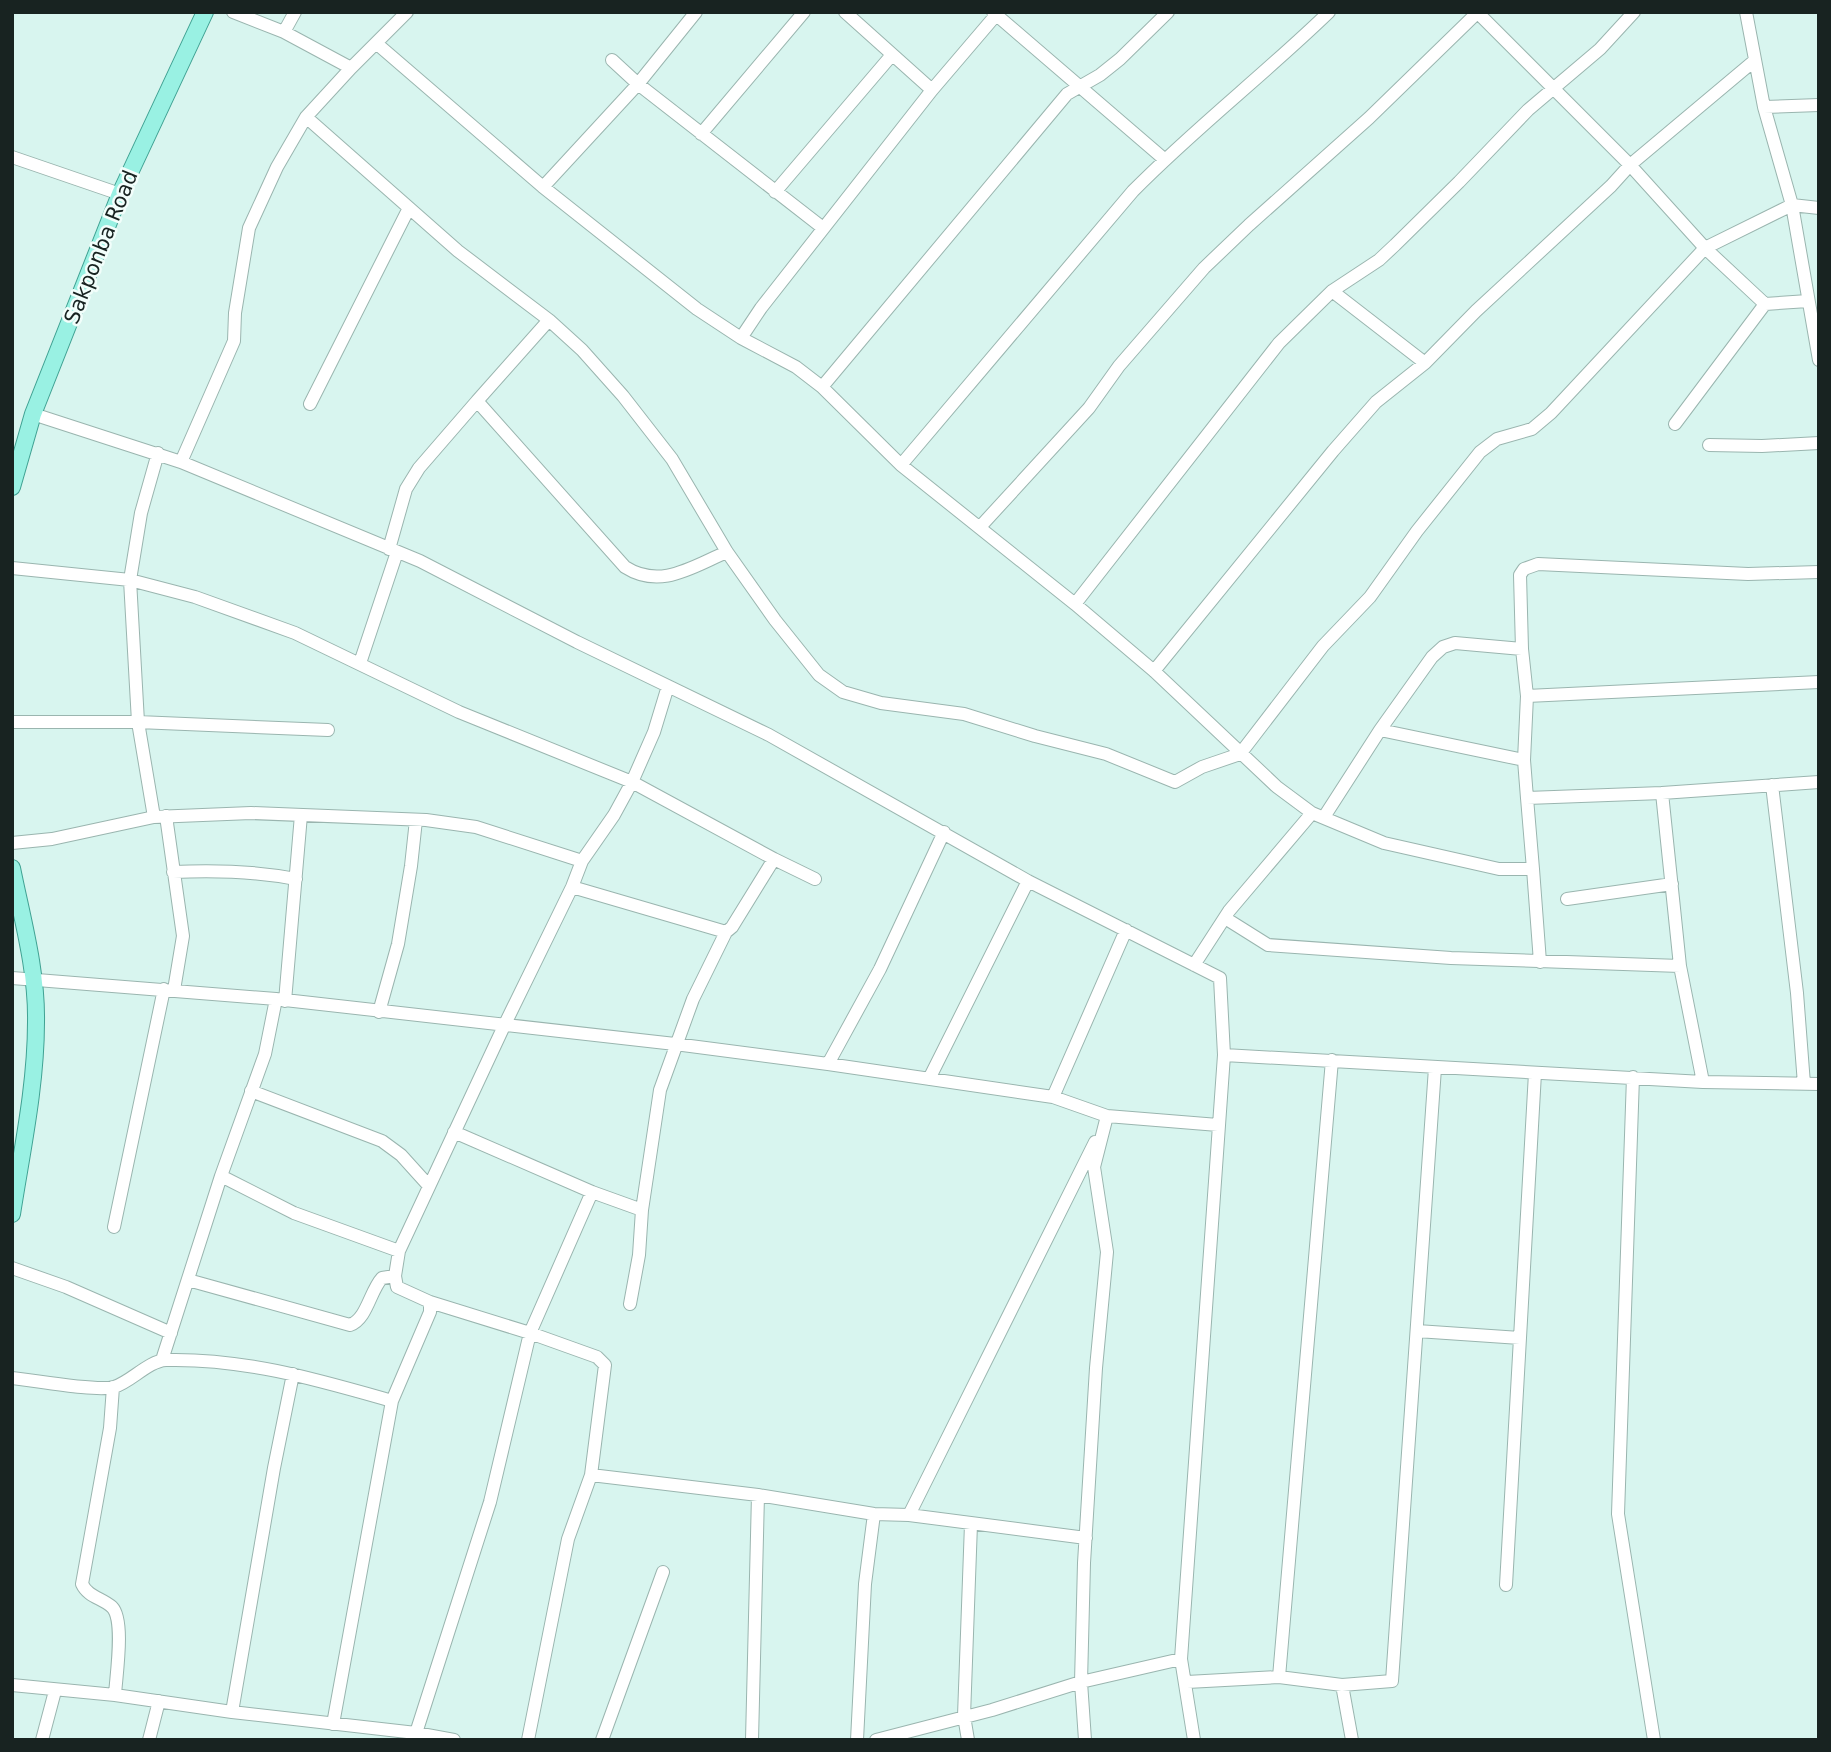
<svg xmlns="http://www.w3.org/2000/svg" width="1831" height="1752" font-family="'DejaVu Sans',sans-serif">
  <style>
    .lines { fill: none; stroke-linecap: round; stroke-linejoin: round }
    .minor-casing { stroke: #9ab5af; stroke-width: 14 }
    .major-casing { stroke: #40a293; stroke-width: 18 }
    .minor { stroke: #fff; stroke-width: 12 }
    .major { stroke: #99f1e3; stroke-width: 16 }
    .labels { text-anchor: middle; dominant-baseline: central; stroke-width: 5; stroke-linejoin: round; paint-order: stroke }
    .street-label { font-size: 21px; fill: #182321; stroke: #f2fefb }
  </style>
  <rect width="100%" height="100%" fill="#d8f5ef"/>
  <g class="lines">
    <defs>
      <path id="minor" d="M233,12l51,20 67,36 56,-56
        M845,12l87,78
        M993,12l171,147
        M1477,12l153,153 75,83 60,56 43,-3
        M1746,12l18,95 28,98 27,155
        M284,32l11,-20
        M376,43l167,144 154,122 44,29 55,29 26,20 79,78 174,139 79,67 123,116 35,26 72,30 115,26h34l-6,-71 135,-5 157,-11
        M612,60l26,24 185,144
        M1764,107l55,-2
        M306,117l152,134 91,69 33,30 41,46 49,63 55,93 48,68 44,55 24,17 38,11 83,11 71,22 71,18 69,28 27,-15 38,-13 83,-108 47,-49 47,-66 63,-79 17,-13 35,-10 19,-16 154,-165 87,-43 27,3
        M701,134l103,-122
        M12,157l108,37
        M543,187l95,-103 58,-72
        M775,192l116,-136
        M1332,291l93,72
        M549,320l-72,81 148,166c36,23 68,-1 102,-15
        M741,338l20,-30 171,-218 64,-75
        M822,387l245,-293 33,-19 20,-16 48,-47
        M310,404l99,-196
        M33,414l148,48 239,99 157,81 192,93 259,146 192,97 4,77 -43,604 13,81
        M1675,424l90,-120
        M1709,445l53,1 57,-3
        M181,462l53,-121 1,-28 14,-85 28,-61 29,-50 45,-49
        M901,465l232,-274c62,-63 132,-117 196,-179
        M980,527l109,-119 30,-42 85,-98 45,-43 120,-107 109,-106
        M389,549l17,-60 13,-21 58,-67
        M12,568l118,12 65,17 100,36 164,79 173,70 142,77 41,20
        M1075,604l204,-261 53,-52 47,-31 16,-15 64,-63 69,-72 72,-61 34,-37
        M360,663l37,-111
        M1154,671l179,-220 43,-49 49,-39 51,-52 135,-125 19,-21 124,-104
        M1527,696l292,-14
        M12,722h126l190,8
        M1380,730l144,30
        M1772,785l25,208 7,91
        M1662,793l18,173 23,116
        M1527,798l-3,-38 3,-64 -5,-47 -2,-74 4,-6 14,-5 210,10 71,-2
        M166,816l17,120 -9,54
        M154,817l-16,-95 -8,-142 11,-67 17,-60
        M1324,817l56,-87 52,-73 11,-10 12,-4 67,6
        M12,843l40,-4 102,-22 97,-4 175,7 50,7 106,34
        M1533,869l7,93
        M173,872c42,-2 82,-1 123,7
        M572,887l154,45
        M1567,899l105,-15
        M1225,918l43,27 183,13 229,8
        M1194,965l35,-54 83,-98
        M12,978l264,21 399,45 153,20 225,33 54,19 111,9
        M285,1001l16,-186
        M379,1012l19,-68 13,-78 5,-46
        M1224,1055l479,27 116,2
        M828,1064l52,-95 64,-137
        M1633,1077l-15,437 36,226
        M929,1079l99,-198
        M251,1091l131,50 19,14 28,31
        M1053,1097l73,-167
        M454,1132l138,60 50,18 -3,45 -9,49
        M221,1176l73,37 105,38
        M642,1210l18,-120 33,-91 33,-67 6,-5 42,-68
        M114,1227l50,-238
        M12,1268l54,19 105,46
        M188,1280l162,45c17,-6 20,-34 32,-47l13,-2
        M1417,1331l103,7
        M162,1360l59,-184 44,-122 11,-55
        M12,1378c22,2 84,14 102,9 17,-5 34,-26 52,-27 78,-2 152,20 226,41
        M113,1387l-3,41 -28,156c6,13 20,14 30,23 13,13 4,69 3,88
        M591,1475l167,20 116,19 35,1 177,23
        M909,1515l186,-373
        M1506,1585l29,-512
        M1279,1677l53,-617
        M1187,1682l92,-5 63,8 50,-4 43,-613
        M12,1685l103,10 117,17 184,21 38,7
        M1342,1685l10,55
        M232,1712l42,-244 19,-94
        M333,1724l59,-323 38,-89v-10
        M416,1733l74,-231 40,-169 62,-141
        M42,1740l13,-49
        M149,1740l10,-39
        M528,1740l40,-201 23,-64 14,-110 -8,-8 -67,-24 -100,-31 -33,-15 -2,-11 4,-25 105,-225 68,-139 10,-26 32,-46 18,-33 22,-50 14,-46
        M602,1740l61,-168
        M752,1740l6,-245
        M857,1740l8,-156 9,-70
        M876,1740l116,-30 89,-28 100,-23
        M968,1740l-4,-24 7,-192
        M1085,1740l-4,-58 3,-119 12,-195 11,-116 -13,-85 13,-51"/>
      <path id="major" d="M12,487l21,-73 87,-220 85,-182
        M12,868c10,50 25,102 24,154 0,64 -14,128 -24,192"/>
    </defs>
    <use href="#minor" class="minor-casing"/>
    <use href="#major" class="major-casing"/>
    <use href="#minor" class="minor"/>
    <use href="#major" class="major"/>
  </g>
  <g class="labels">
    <g class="street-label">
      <text transform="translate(101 247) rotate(-68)">Sakponba Road</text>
    </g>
  </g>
  <rect width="1831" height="1752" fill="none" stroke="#182321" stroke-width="28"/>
</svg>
